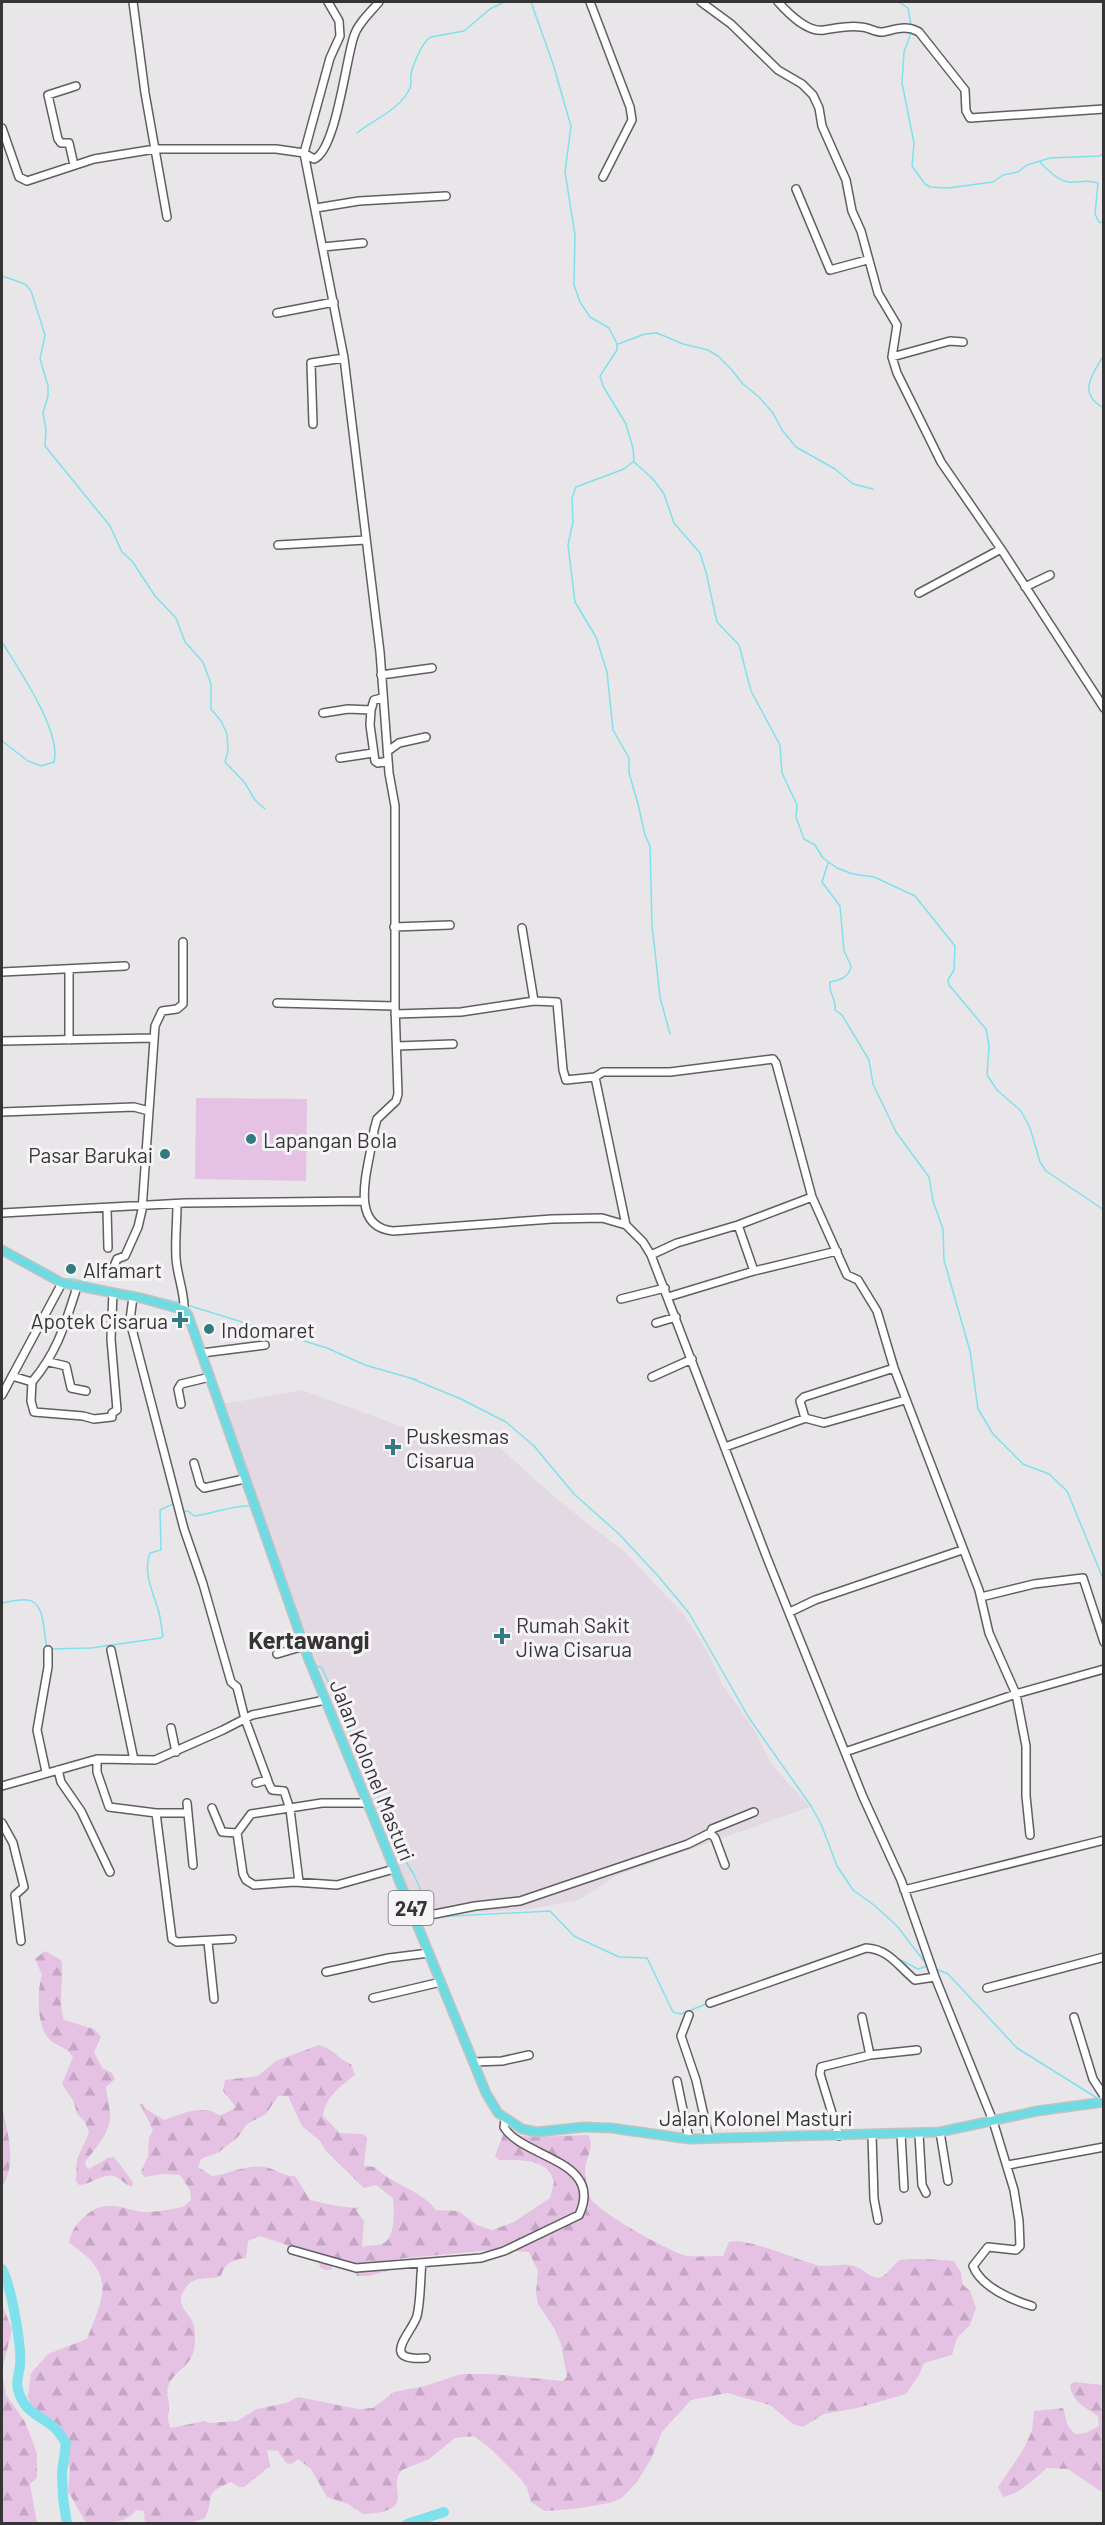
<svg xmlns="http://www.w3.org/2000/svg" width="1105" height="2525" font-family="Barlow,sans-serif">
  <style>
    .built { fill: #e2d9e2 }
    .grass { fill: #e5c1e4 }
    .forest { fill: url(#forest-firs); fill-rule: evenodd }
    .lines { fill: none; stroke-linecap: round; stroke-linejoin: round }
    .stream { stroke: #7fe1eb; stroke-width: 1.5 }
    .river { stroke: #7fe1eb; stroke-width: 10 }
    .minor-casing { stroke: #615e61; stroke-width: 10 }
    .major-casing { stroke: #c3c2c3; stroke-width: 11 }
    .minor { stroke: #fff; stroke-width: 7 }
    .major { stroke: #6edbe3; stroke-width: 8 }
    .poi-dot { fill: #327b82; stroke: #f7f4f7; stroke-width: 2 }
    .labels { text-anchor: middle; dominant-baseline: central; stroke-width: 6; stroke-linejoin: round; paint-order: stroke }
    .shield { fill: #f7f4f7; stroke: #706e70; stroke-width: 1.5 }
    .shield-label { font-size: 20px; font-weight: bold; fill: #363536 }
    .poi-label { font-size: 21px; fill: #363536; stroke: #f7f4f7; text-anchor: start }
    .street-label { font-size: 21px; fill: #363536; stroke: #f7f4f7 }
    .quarter-label { font-size: 24px; font-weight: bold; fill: #363536; stroke: #f7f4f7 }
  </style>
  <defs>
    <pattern id="forest-firs" width="22" height="20" patternUnits="userSpaceOnUse" patternTransform="scale(1.5)"><rect width="22" height="20" fill="#e5c1e4"/><path d="M5 1l3.5 6h-7zM16 11l3.5 6h-7z" fill="#c5a6c4"/></pattern>
  </defs>
  <rect width="100%" height="100%" fill="#e9e6e9"/>
  <path class="built" d="M302,1390l145,53 54,4 -1,1 59,53 67,52 58,62 27,43 11,26 33,47 16,33 39,43 -192,68 -39,25 -48,9 -116,7 -197,-511z"/>
  <path class="grass" d="M196,1098l111,1 -1,82 -111,-2z"/>
  <path class="forest" d="M45,1951l16,9c4,20 -4,40 3,60l30,9 7,8 -7,15 8,16 10,5 3,6 -9,8c1,11 5,23 4,33 -3,16 -16,30 -25,42l1,5 3,2 19,-11 6,-1 19,25 -1,5c-6,-2 -12,-9 -18,-11 -13,-3 -23,9 -35,9l-3,-4 1,-22 12,-26 -4,-11 -8,-8 -3,-12 -12,-18 11,-27c-8,-12 -14,-9 -23,-17 -14,-14 -13,-48 -8,-65l-7,-16z
    M319,2045c18,6 17,13 32,19l4,11c-14,11 -30,22 -32,41l17,17 22,1 5,3 -3,29 11,1c17,18 45,22 61,43l22,1 19,14 15,5 22,-8 36,-24 4,-16c-5,-24 -36,-22 -55,-22l-4,-4 8,-21 35,2 50,-2c7,11 -2,23 -3,35 0,8 3,19 5,27 4,13 81,56 97,59 11,1 24,0 36,0l6,-14c17,-5 66,17 84,22 13,5 27,-2 41,2 8,2 13,9 20,11 12,4 17,-12 25,-16 7,-4 44,-1 55,0l7,12 2,12 7,6 6,17 -6,17 -13,13 -5,17 -28,8 -5,12 -13,19 -49,14 -33,6 -21,13 -10,-3 -23,-19 -43,-12 -36,7 -29,32 -11,27 -14,23 -15,16 -12,5 -37,6 -28,2 -14,-9 -4,-14 -6,-9 -30,-30 -17,-13 -19,2 -26,21 -27,11c-17,18 19,41 -39,44l-15,-10 -21,-7 -16,-28 -13,-10 -6,5 -6,-1 -8,-12 -11,-1 3,16 -26,21h-5l-8,-5c-30,13 -15,12 -26,36l-15,5h-45l-1,-12 -8,-1c-11,15 -30,13 -50,13l-18,-32 2,-22 -14,-43 -23,-17 -5,-12 3,-24 17,-19 39,-15c17,-44 30,-65 -18,-96 1,-8 6,-18 13,-24 21,-21 35,-12 60,-7 5,1 38,-3 42,-6 2,-1 4,-4 7,-6l-1,-10 -10,-15 -18,-1 -18,3 -3,-5 7,-16 1,-18 4,-8 -13,-26h3l3,5 18,11c12,-4 27,-11 40,-10 19,1 8,12 32,-3l-13,-16 2,-11 33,-4 18,-15zM278,2096h10l14,30 18,15 6,10 38,37 12,-3 17,13c1,12 3,41 -11,46 -6,2 -14,1 -20,3l2,-26 -8,-11 5,-3c-10,3 -39,-4 -51,-7l-15,-24c-13,1 -20,-8 -31,-9 -17,-3 -35,7 -52,9l-14,-9 3,-8 18,-7 19,-15 9,-13 19,-10zM260,2236l57,19 3,12 5,3h6l2,-6c8,-2 13,-4 20,0l4,12h11l19,-5 9,-12 96,-9 37,2 9,19 -2,22 2,11 16,24 7,16 6,33 -4,4 -72,-7h-30l-36,12 -31,6 -21,16 -15,1 -60,-12 -12,6 -29,6 -20,12 -28,2 -5,-2 -33,7c-5,-7 -2,-14 -2,-22 0,-6 -3,-13 -1,-19 5,-16 22,-19 26,-37 1,-8 2,-19 -1,-27 -4,-12 -21,-18 -6,-37 9,-11 23,-6 34,-10 3,-13 13,-17 25,-18l2,-17z
    M2,2107c6,26 15,57 0,80z
    M2,2305l10,24 -10,42z
    M2,2373l4,22 19,27 12,31v25l-7,6 7,39h-35z
    M1074,2382l29,3v108l-35,-24 -21,-1c-13,11 -27,26 -44,29l-5,-10 25,-37 9,-19 2,-20 29,-3 5,18 7,8 11,-1 13,-7 -1,-10c-12,-8 -27,-15 -28,-31z"/>
  <g class="lines">
    <path class="stream" d="M531,2l22,62 18,62 -6,46 10,63 -1,50 6,17 10,15 19,11 8,16v6l-17,26 3,10 23,38 7,24 1,14 19,17 11,15 10,29 26,30 6,19 11,50 22,23 12,46 29,54 2,28 15,32 -1,12 8,22 11,6 8,13 14,10 16,6 21,3 41,19 40,50 -1,24 -6,10 1,5 37,44 3,17 -2,29 10,15 24,21 9,17 10,34 6,9 58,39
      M899,2l9,6 3,17
      M911,33l-7,19 -2,31 12,60 -2,23 13,18 5,3 18,1 45,-6 10,-7 15,-3 9,-7 23,-7 50,-2 4,-4
      M357,133c17,-14 43,-23 53,-45 2,-4 0,-9 1,-14 2,-9 9,-26 16,-34l4,-3 33,-6 26,-22 14,-7
      M1040,162c8,8 17,18 28,20 11,1 19,-3 30,1l-3,31 4,8 5,1
      M2,276l23,8 6,7 14,44 -5,24 8,27v10l-5,17 3,17 -1,16 65,80 12,26 10,9 23,35 21,22 9,24 18,20 8,22v25l10,12 6,13 1,17 -3,11 20,21 10,17 10,9
      M618,344l27,-10 12,-1 26,11 25,6 10,6 13,13 12,15 16,13 14,16 9,17 14,17 39,22 18,15 20,5
      M1104,355c-12,19 -27,39 0,53
      M633,462l-9,7 -48,18 -4,11 1,24 -5,23 7,57 21,35 11,35 6,58 16,28v15l9,31 7,31 5,11 2,79 8,72 10,37
      M2,642c16,26 60,90 52,120l-13,4 -13,-5 -26,-20
      M828,863l-6,19 18,24 4,45 7,15c-2,12 -11,14 -21,16 -2,11 7,18 5,28l7,5 27,45 4,24 23,48 33,45 4,24 10,28 1,31 26,91 8,58 15,25 30,30 26,10 18,17 37,90
      M65,1279h8l51,12
      M147,1295l33,8
      M187,1305l140,43 38,17 52,15 -7,-2 51,21 45,23 28,24 40,48 45,40 40,43 30,36 60,105 62,88 10,18 16,42 16,24 21,15 23,21 30,39
      M181,1512l7,-1 6,5c20,-2 37,-11 57,-10
      M2,1603c7,-1 17,-4 25,-3 19,1 16,34 20,47
      M50,1649l41,-1 70,-10 2,-2c-2,-10 -2,-20 -6,-30 -5,-15 -14,-36 -7,-53l11,-3 -1,-40 13,-6 2,2
      M315,1665l7,3 47,104 31,80 13,21 17,38
      M434,1917l116,-6 24,25 45,21 28,1 26,54 8,2 25,-10
      M895,1957l23,12 9,-3
      M936,1969l12,5 69,74 80,50"/>
    <path class="river" d="M2,2269c9,16 20,77 18,96 -1,11 -5,17 -1,28 7,20 22,23 36,35 4,4 8,11 11,15l-4,30 1,25 4,26
      M407,2524l37,-12"/>
    <defs>
      <path id="minor" d="M133,2l12,91 22,124
        M328,2l11,19 1,15 -10,22 -26,95 40,205 36,294 9,121 6,33v200l3,88 -2,7 -19,18 -3,11c-3,32 -29,96 19,101l159,-12 50,-1 24,7 17,17 8,13 116,303 96,239 38,83 34,97 58,144 21,69 5,31 1,25 -4,4 -28,-3 -15,19c8,21 39,34 59,40
        M590,2l40,105 2,13 -29,57
        M701,2l30,22 47,46 24,14 11,11 6,13 3,18 24,54 6,31 9,20 17,62 19,32 -5,32 5,16 44,89 60,87 103,159
        M778,2c10,11 29,31 46,28 12,-2 25,-5 37,-3 7,0 15,6 22,5 14,-3 23,-7 36,0l46,58 1,21 4,7 134,-9
        M2,128l17,49 8,4 67,-22 61,-10h121l28,4 10,6c22,-8 32,-101 40,-123 4,-13 17,-24 25,-34
        M74,165l-5,-22h-8l-3,-4 -10,-44 28,-9
        M796,189l34,81 37,-10
        M316,208l43,-7 87,-5
        M323,247l40,-4
        M277,313l57,-11
        M892,357l58,-16 13,1
        M313,424l-2,-61 33,-5
        M278,545l88,-5
        M1025,587l25,-12
        M919,593l82,-44
        M381,675l51,-7
        M371,710l3,-10 8,-2
        M323,713l25,-4 23,1 -1,15 5,36 3,2 10,-2
        M388,751l11,-8 27,-6
        M340,758l33,-5
        M394,927l56,-2
        M69,969v71
        M2,972l123,-6
        M534,1001l23,1 6,68 3,10 29,-3
        M277,1003l118,3
        M395,1014l66,-2 73,-11 -12,-73
        M2,1041l152,-3
        M397,1046l56,-2
        M2,1112l132,-5 15,4
        M177,1204c0,18 -2,36 -1,54 1,18 9,35 8,52
        M107,1208l1,40
        M2,1213l183,-10 179,-2
        M626,1225l-31,-148 8,-5h67l103,-13 3,4 36,134
        M738,1225l16,46
        M651,1255l26,-12 61,-18 74,-28 35,78 11,5 19,31 17,57 85,222 10,43 27,61 10,52v50l4,39
        M112,1271l5,-12 8,-3 13,-29 4,-17 13,-184 7,-15 15,-2 6,-5v-62
        M133,1297l-3,23 2,9 52,200 19,55 28,98 6,5 8,32 23,62
        M668,1297l86,-26 83,-20
        M621,1299l44,-11
        M656,1323l20,-6
        M202,1353l63,-8
        M49,1362l17,4 5,22 15,3
        M12,1376l20,6 -1,19 3,11 49,4 11,3 18,-2v-4l5,-3 -6,-71 2,-46
        M652,1377l40,-18
        M32,1382c26,-31 33,-58 45,-95
        M2,1395l60,-112
        M181,1404l-3,-15 3,-5 29,-7
        M805,1418l19,5 81,-23
        M725,1447l78,-28 2,-1 -5,-17 4,-4 90,-29
        M194,1463l6,21 4,4 40,-9
        M981,1597l53,-13 49,-6 21,64
        M790,1612l25,-12 147,-50
        M111,1650l23,110
        M277,1654l27,-8
        M171,1728l5,24
        M845,1752l171,-58 88,-25
        M97,1759v13l12,35 47,6 16,126 5,3 55,-3
        M58,1770l3,12 20,29 29,61
        M46,1772l-9,-42 11,-63v-17
        M256,1783l11,-3 5,10 12,1 6,18 9,73
        M2,1786l95,-27 58,1 68,-30 29,-15 73,-15
        M187,1803l6,62
        M212,1808l10,24 15,1
        M156,1813h32
        M2,1823l11,20 11,44 -9,8 6,46
        M237,1833l6,41 3,6 8,5 40,-3 43,3 57,-16
        M237,1833l14,-19 71,-11h45
        M710,1833l5,5 10,27
        M904,1890l200,-50
        M415,1918l60,-12 45,-5 168,-57 22,-11 2,-4 42,-17
        M208,1942l6,57
        M326,1972l63,-14 40,-5
        M987,1988l117,-31
        M373,1998l68,-16
        M710,2003l156,-55c23,1 33,19 49,32l20,-3
        M689,2015l-8,21 15,44 13,58
        M862,2017l8,38
        M1074,2017l19,62 11,17
        M473,2062l29,-1 27,-6
        M677,2081l12,58
        M940,2132l8,49
        M901,2134l3,54
        M919,2134l3,51 4,8
        M872,2135l2,64 4,21
        M839,2136l-19,-62 1,-7 49,-12 47,-5
        M1008,2165l96,-18
        M292,2250l64,18 125,-10 23,-7 75,-36c26,-55 -57,-57 -75,-88l1,-7
        M422,2263c-2,17 -1,36 -5,53 -5,17 -39,46 9,42"/>
      <path id="major" d="M2,1250l60,33 79,15 43,12 4,5 121,345 177,433 12,20 24,16 15,3 47,-5 27,1 78,11 251,-7 97,-21 67,-9"/>
    </defs>
    <use href="#minor" class="minor-casing"/>
    <use href="#major" class="major-casing"/>
    <use href="#minor" class="minor"/>
    <use href="#major" class="major"/>
  </g>
  <g class="poi-dot">
    <circle cx="251" cy="1139" r="6"/>
    <circle cx="165" cy="1154" r="6"/>
    <circle cx="71" cy="1269" r="6"/>
    <path d="M177 1311h6v6h6v6h-6v6h-6v-6h-6v-6h6z"/>
    <circle cx="209" cy="1329" r="6"/>
    <path d="M390 1438h6v6h6v6h-6v6h-6v-6h-6v-6h6z"/>
    <path d="M499 1627h6v6h6v6h-6v6h-6v-6h-6v-6h6z"/>
  </g>
  <g class="labels">
    <rect class="shield" x="388.5" y="1891" width="45" height="34" rx="4.5"/>
    <g class="shield-label">
      <text x="411" y="1908">247</text>
    </g>
    <g class="poi-label">
      <text x="263" y="1139">Lapangan Bola</text>
      <text x="153" y="1154" text-anchor="end">Pasar Barukai</text>
      <text x="83" y="1269">Alfamart</text>
      <text x="168" y="1320" text-anchor="end">Apotek Cisarua</text>
      <text x="221" y="1329">Indomaret</text>
      <text x="406" y="1435">Puskesmas<tspan x="406" dy="24">Cisarua</tspan></text>
      <text x="516" y="1624">Rumah Sakit<tspan x="516" dy="24">Jiwa Cisarua</tspan></text>
    </g>
    <g class="street-label">
      <text transform="translate(373 1770) rotate(68)">Jalan Kolonel Masturi</text>
      <text x="756" y="2117">Jalan Kolonel Masturi</text>
    </g>
    <g class="quarter-label">
      <text x="309" y="1639">Kertawangi</text>
    </g>
  </g>
  <rect width="1105" height="2525" fill="none" stroke="#363536" stroke-width="6"/>
</svg>
